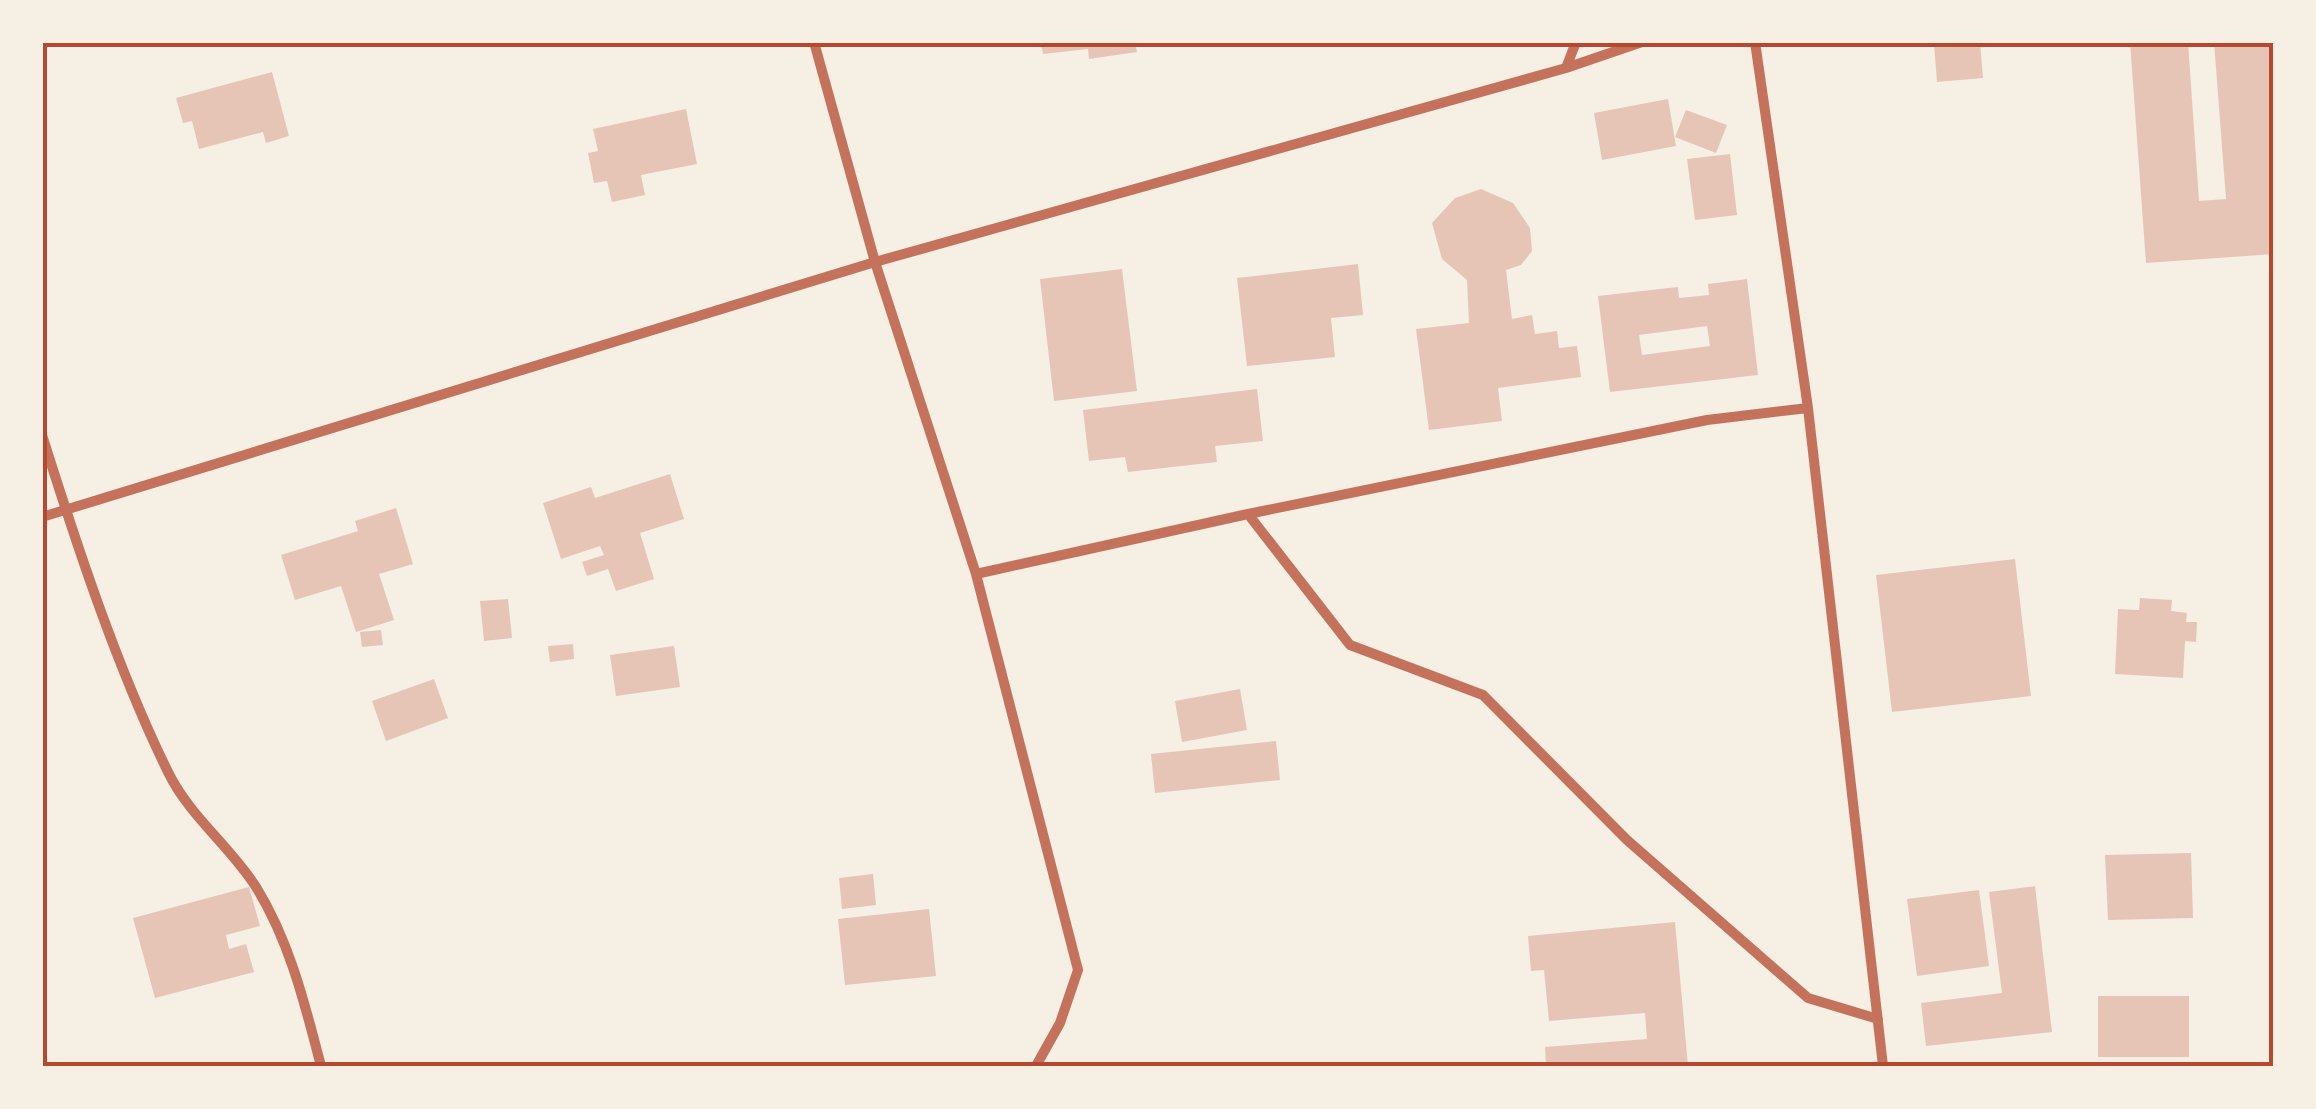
<svg xmlns="http://www.w3.org/2000/svg" width="2316" height="1109" font-family="Lato,sans-serif">
  <style>
    .building { fill: #e6c5b7; fill-rule: evenodd }
    .lines { fill: none; stroke-linecap: round; stroke-linejoin: round }
    .minor { stroke: #c5725c; stroke-width: 10 }
    .neatline { fill: none; stroke: #b5482f; stroke-width: 4 }
  </style>
  <rect width="100%" height="100%" fill="#f6efe4"/>
  <path class="building" d="M1041,42h94l2,10 -48,7 -1,-10 -45,5z
    M1980,42l3,36 -46,4 -3,-38z
    M2130,42h58l11,159 27,-2 -12,-157h59l1,212 -128,9z
    M272,72l17,64 -23,7 -3,-11 -64,17 -7,-28 -9,2 -7,-25z
    M1668,99l8,47 -74,14 -8,-47z
    M686,109l11,55 -56,11 4,20 -33,7 -5,-21 -13,2 -6,-30 10,-2 -5,-22z
    M1686,110l41,15 -11,28 -41,-16z
    M1730,154l7,61 -42,5 -8,-61z
    M1481,189l32,14 17,25 2,23 -11,14 -15,5 6,49 20,-4 3,19 22,-3 2,17 18,-2 4,31 -83,11 4,33 -73,9 -13,-101 53,-6 -2,-43 -25,-21 -10,-36 23,-25z
    M1358,264l5,51 -32,3 4,39 -88,9 -10,-88z
    M1122,269l15,122 -83,10 -14,-122z
    M1747,279l11,96 -148,17 -12,-96 80,-9 1,11 30,-3 -1,-11zM1707,326l3,20 -68,9 -3,-20z
    M1257,389l6,52 -48,5 2,16 -89,10 -3,-15 -36,4 -6,-51z
    M670,474l14,45 -44,14 14,46 -38,12 -8,-22 -21,7 -5,-14 22,-7 -4,-9 -39,13 -18,-56 48,-16 4,11z
    M396,508l17,56 -34,10 15,46 -38,12 -15,-46 -46,14 -14,-45 77,-24 -3,-10z
    M2015,559l16,137 -139,16 -16,-137z
    M2140,598l32,2 -1,11 16,2 -1,9h11l-1,20 -11,-1 -2,37 -68,-4 3,-65 21,1z
    M508,599l4,39 -28,3 -4,-40z
    M381,630l2,15 -21,2 -2,-15z
    M573,644l1,15 -24,3 -2,-16z
    M674,646l6,41 -64,9 -6,-41z
    M434,679l14,39 -62,23 -14,-40z
    M1240,689l7,41 -65,12 -7,-41z
    M1276,741l4,39 -125,13 -4,-39z
    M2191,853l2,65 -85,2 -3,-65z
    M873,874l3,31 -34,4 -3,-31z
    M2035,886l17,146 -126,14 -5,-43 81,-10 -13,-101z
    M249,887l11,39 -34,9 3,14 17,-5 8,28 -99,26 -22,-80z
    M1979,890l10,76 -72,10 -10,-77z
    M929,909l7,67 -91,9 -7,-66z
    M1675,922l13,144h-142l-1,-19 102,-8 -2,-26 -96,8 -5,-51 -13,1 -3,-35z
    M2098,996h91v61h-91z"/>
  <g class="lines">
    <path class="minor" d="M814,42l61,220 101,312 102,396 -18,53 -24,43
      M1755,42l53,366 75,658
      M1566,68l10,-26
      M42,435c35,111 75,233 126,337 22,45 62,74 88,115 34,55 49,118 65,179
      M1248,514l102,131 133,50 144,145 181,158 70,21
      M42,517l833,-255 691,-194 76,-26
      M976,574l272,-60 459,-94 101,-12"/>
  </g>
  <rect width="2316" height="1109" fill="none" stroke="#f6efe4" stroke-width="90"/>
  <rect x="45" y="45" width="2226" height="1019" class="neatline"/>
</svg>
